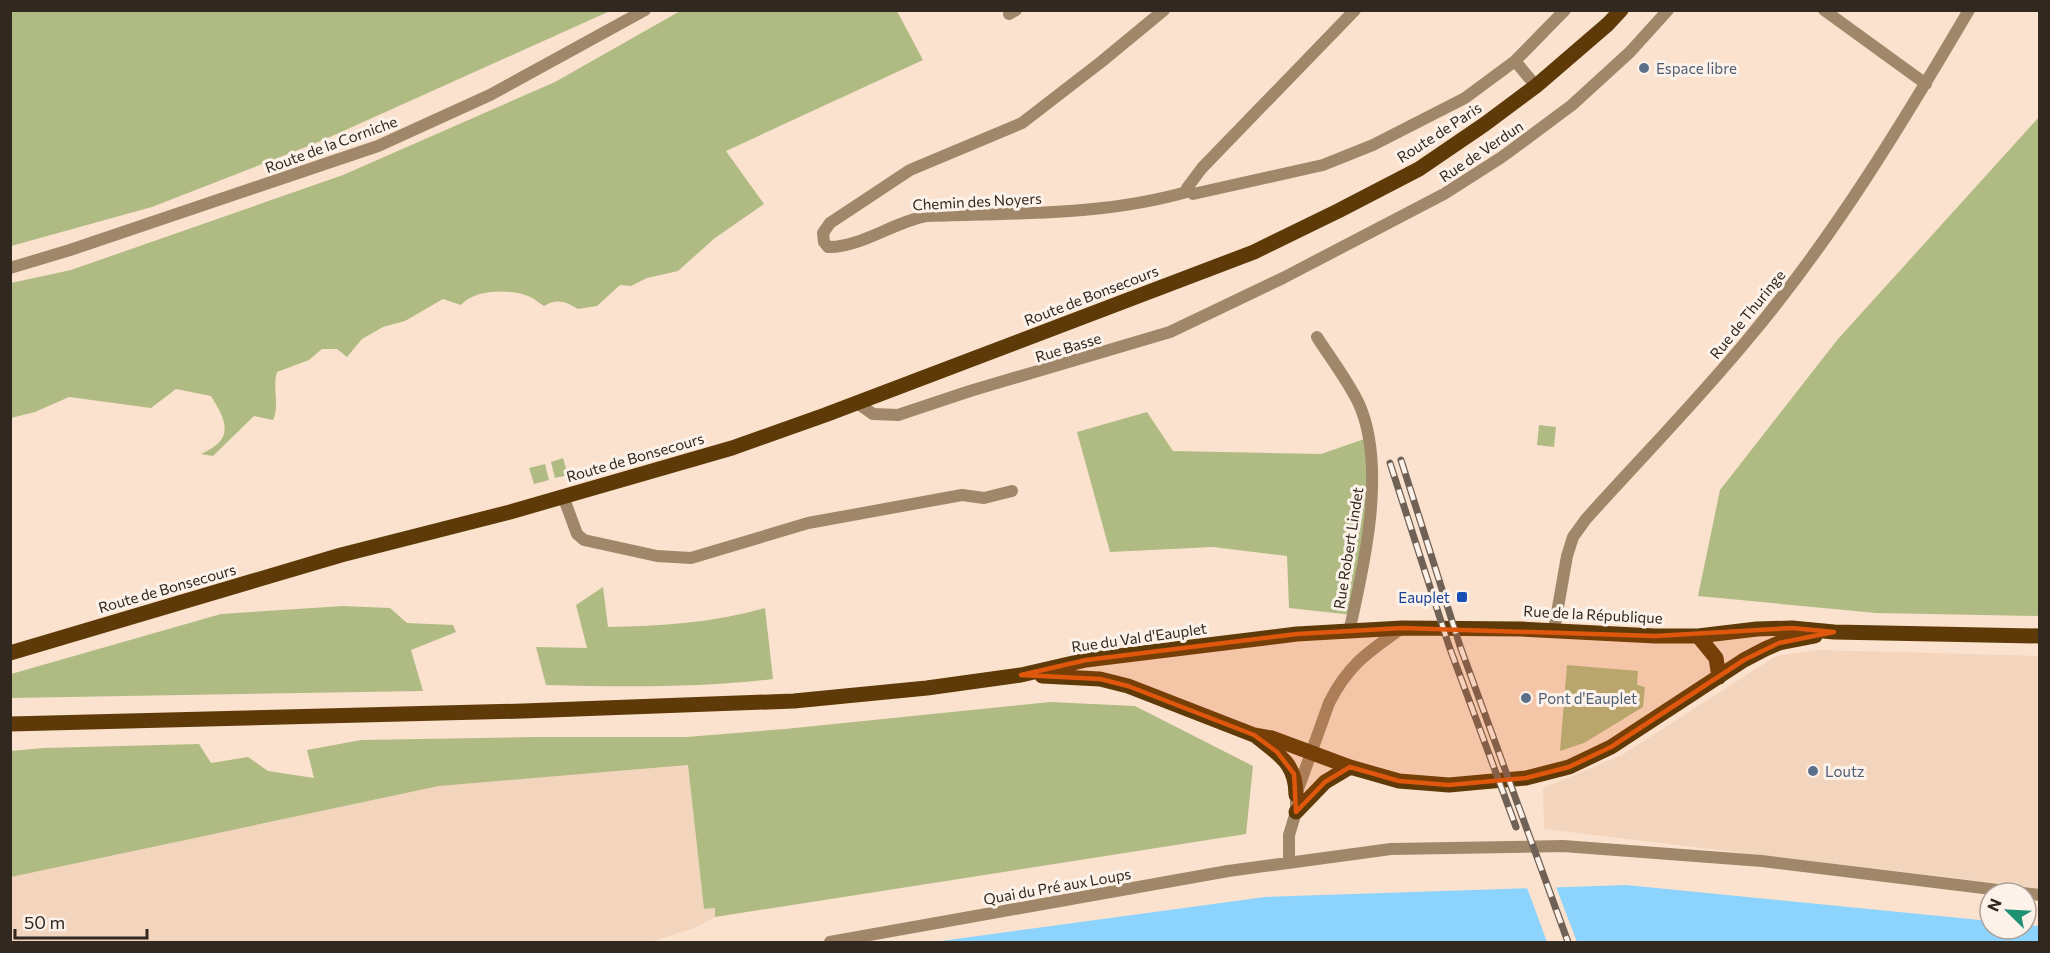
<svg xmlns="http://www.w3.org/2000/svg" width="2050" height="953" font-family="Commissioner,sans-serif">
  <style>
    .built { fill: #f3d4bc }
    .green { fill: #b0bb84 }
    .water { fill: #8cd4fd }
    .pier { fill: #fbe2ce }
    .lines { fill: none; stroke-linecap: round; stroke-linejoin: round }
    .minor { stroke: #a1876a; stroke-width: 12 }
    .tertiary { stroke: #a1876a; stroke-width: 12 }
    .primary { stroke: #5d3a07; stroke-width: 15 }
    .rail-casing { stroke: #6f6155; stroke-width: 7 }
    .rail { stroke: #fcf2ea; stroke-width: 4.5; stroke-dasharray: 14; stroke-linecap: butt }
    .marked { fill: #df570d; fill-opacity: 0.2; stroke: #df570d; stroke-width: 4.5; stroke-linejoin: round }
    .service-dot { fill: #5c6f8a; stroke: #fcf2ea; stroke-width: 2 }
    .transit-dot { fill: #1a4fb4; stroke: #fcf2ea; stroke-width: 2 }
    .labels { text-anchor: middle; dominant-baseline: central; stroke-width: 6; stroke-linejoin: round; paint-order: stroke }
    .service-label { font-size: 15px; fill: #4e5e75; stroke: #fcf2ea; text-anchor: start }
    .street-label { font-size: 15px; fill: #312820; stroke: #fcf2ea }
    .transit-label { font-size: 15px; fill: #164399; stroke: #fcf2ea; text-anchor: end }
  </style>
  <rect width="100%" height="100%" fill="#fbe2ce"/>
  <path class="built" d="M1817,650l222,6v232l-495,-59 -1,-41 79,-33 154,-99z
    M688,765l16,144 12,-1 -1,9 -21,11 -44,14h-639l-1,-65 429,-91z"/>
  <path class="green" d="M682,10l215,1 26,49 -197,91 38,53 -49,34 -37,33 -31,7 -16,8 -11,-1 -23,21 -19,3c-12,-7 -21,-11 -34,-3 -5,-3 -10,-8 -16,-10 -19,-7 -53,-7 -67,9l-18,-6 -38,22 -22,6 -21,12 -15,18 -10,-8h-15l-13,11 -32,12c-5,16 3,33 -4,48l-19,-4 -41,40 -12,-2c6,-3 16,-8 20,-14 10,-14 -3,-32 -10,-44l-35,-7 -25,19 -82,-11 -34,15 -24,6v-135l60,-13 272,-95 212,-93z
    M10,11l1,-1 599,1 -289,130 -169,66 -141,39z
    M2039,117v499l-163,-3 -178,-17 22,-106 118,-151z
    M1147,412l26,39 148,3 49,-17 3,44 -20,134 -64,-7 -2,-52 -74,-9 -103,5 -33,-120z
    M1539,425l17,2 -2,20 -17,-2z
    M563,458l5,17 -13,3 -4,-16z
    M545,464l4,16 -15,4 -5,-16z
    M603,587l5,40c53,-1 105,-4 157,-19l8,71c-76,9 -151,8 -227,6l-10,-38 51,1 -11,-43z
    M343,606l47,2 17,15 46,2 3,7 -45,18 12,41 -412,7v-24l210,-60z
    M1567,665l71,6 -1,14 8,2 -2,20 -59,36 -24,8z
    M1050,702l85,4 118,60 -7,68 -531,83v-9l-11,1 -16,-144 -249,21 -428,91v-126l32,-3 156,-4 12,19 37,-6 20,14 46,7 -7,-28 54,-10 173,-3h152l99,-8z"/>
  <path class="water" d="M1626,885l364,36v8h36v-4l14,1 -1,16h-1105l331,-45z"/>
  <path class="pier" d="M1555,884l22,58h-30l-21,-57z"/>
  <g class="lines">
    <path class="minor" d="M1164,10l-63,52 -79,61 -112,47 -80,53 -7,10 1,9 4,5c31,1 66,-25 98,-31 88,-3 179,0 264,-25l3,3 130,-29 50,-20 92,-47 50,-37 50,-51
      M1824,10l102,74
      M1009,14l7,-4
      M1515,61l21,25
      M1190,191l-3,-3 15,-20 153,-158
      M1317,337c14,22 31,44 42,67 28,63 5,163 -10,228
      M856,402l17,12 25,1 72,-24 200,-59 113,-54 161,-84 58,-37 70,-52 58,-53 38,-42
      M563,496l14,38 7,6 73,16 34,2 117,-35 154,-28 22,3 28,-7
      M1554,630l13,-74 6,-19 13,-18c54,-60 111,-118 162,-180 85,-101 154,-215 221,-329
      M1289,862v-27l7,-23v-17l33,-92c19,-38 39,-51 73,-75
      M830,942l398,-71 163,-22 172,-3 199,15 278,34"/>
    <path class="tertiary" d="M10,268l60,-18 308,-104 112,-51 155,-85"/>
    <path class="primary" d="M1698,636l18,22 3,19
      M10,653l331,-98 169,-43 222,-64 93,-33 429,-163 84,-41 81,-42 66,-45 51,-38 72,-62 13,-14
      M1042,676l58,3 28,7 126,49 18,3 78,29 49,14 50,4 77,-7 43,-11 42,-20 133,-87 21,-11 14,-6 36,-7
      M10,724l513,-13 271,-10 133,-13 94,-13 65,-15 211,-26 105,-6 119,1 134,7h43l59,-7 35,-1 42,4 206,4
      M1257,737c22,18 39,26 39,58
      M1296,812l29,-30 25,-15"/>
    <defs>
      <path id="rail" d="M1401,460l59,186 108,296
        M1390,463l59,183 67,181"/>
    </defs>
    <use href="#rail" class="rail-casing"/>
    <use href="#rail" class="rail"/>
  </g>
  <path class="marked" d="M1402,628l253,8 137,-8 42,4 -55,11 -35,17 -133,87 -42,20 -43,11 -77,7 -50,-4 -49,-14 -25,15 -29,30 -2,-38 -17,-22 -23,-17 -126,-49 -28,-7 -79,-4 65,-15 211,-26z"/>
  <g class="service-dot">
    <circle cx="1644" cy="68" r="6"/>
    <circle cx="1526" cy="698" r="6"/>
    <circle cx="1813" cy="771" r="6"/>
  </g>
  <rect class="transit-dot" x="1456" y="591" width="12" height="12" rx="3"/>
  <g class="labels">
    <g class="service-label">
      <text x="1656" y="68">Espace libre</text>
      <text x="1538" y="698">Pont d'Eauplet</text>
      <text x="1825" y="771">Loutz</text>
    </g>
    <g class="street-label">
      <text transform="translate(1439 132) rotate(-33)">Route de Paris</text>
      <text transform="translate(331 144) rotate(-20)">Route de la Corniche</text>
      <text transform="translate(1481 151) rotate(-34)">Rue de Verdun</text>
      <text transform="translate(977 201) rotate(-3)">Chemin des Noyers</text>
      <text transform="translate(1091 295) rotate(-21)">Route de Bonsecours</text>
      <text transform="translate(1747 314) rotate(-51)">Rue de Thuringe</text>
      <text transform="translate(1068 347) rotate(-17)">Rue Basse</text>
      <text transform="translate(635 457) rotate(-16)">Route de Bonsecours</text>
      <text transform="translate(1348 548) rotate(-81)">Rue Robert Lindet</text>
      <text transform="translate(167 588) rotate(-16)">Route de Bonsecours</text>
      <text transform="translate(1593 614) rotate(3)">Rue de la République</text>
      <text transform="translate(1139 637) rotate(-8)">Rue du Val d'Eauplet</text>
      <text transform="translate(1057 886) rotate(-10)">Quai du Pré aux Loups</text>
    </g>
    <g class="transit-label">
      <text x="1450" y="597">Eauplet</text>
    </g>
  </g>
  <rect width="2050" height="953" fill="none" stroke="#312820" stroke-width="24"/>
  <g transform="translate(2008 911) rotate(294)"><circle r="28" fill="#fcf2ea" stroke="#aba199" stroke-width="1.5"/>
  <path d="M0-4.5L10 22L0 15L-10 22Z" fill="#209274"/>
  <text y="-9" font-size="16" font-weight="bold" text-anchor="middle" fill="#312820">N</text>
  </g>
  <path d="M15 929v9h132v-9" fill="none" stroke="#312820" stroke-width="3"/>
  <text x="24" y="929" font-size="18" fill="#312820" stroke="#fcf2ea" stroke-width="4.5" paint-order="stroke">50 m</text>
</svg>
